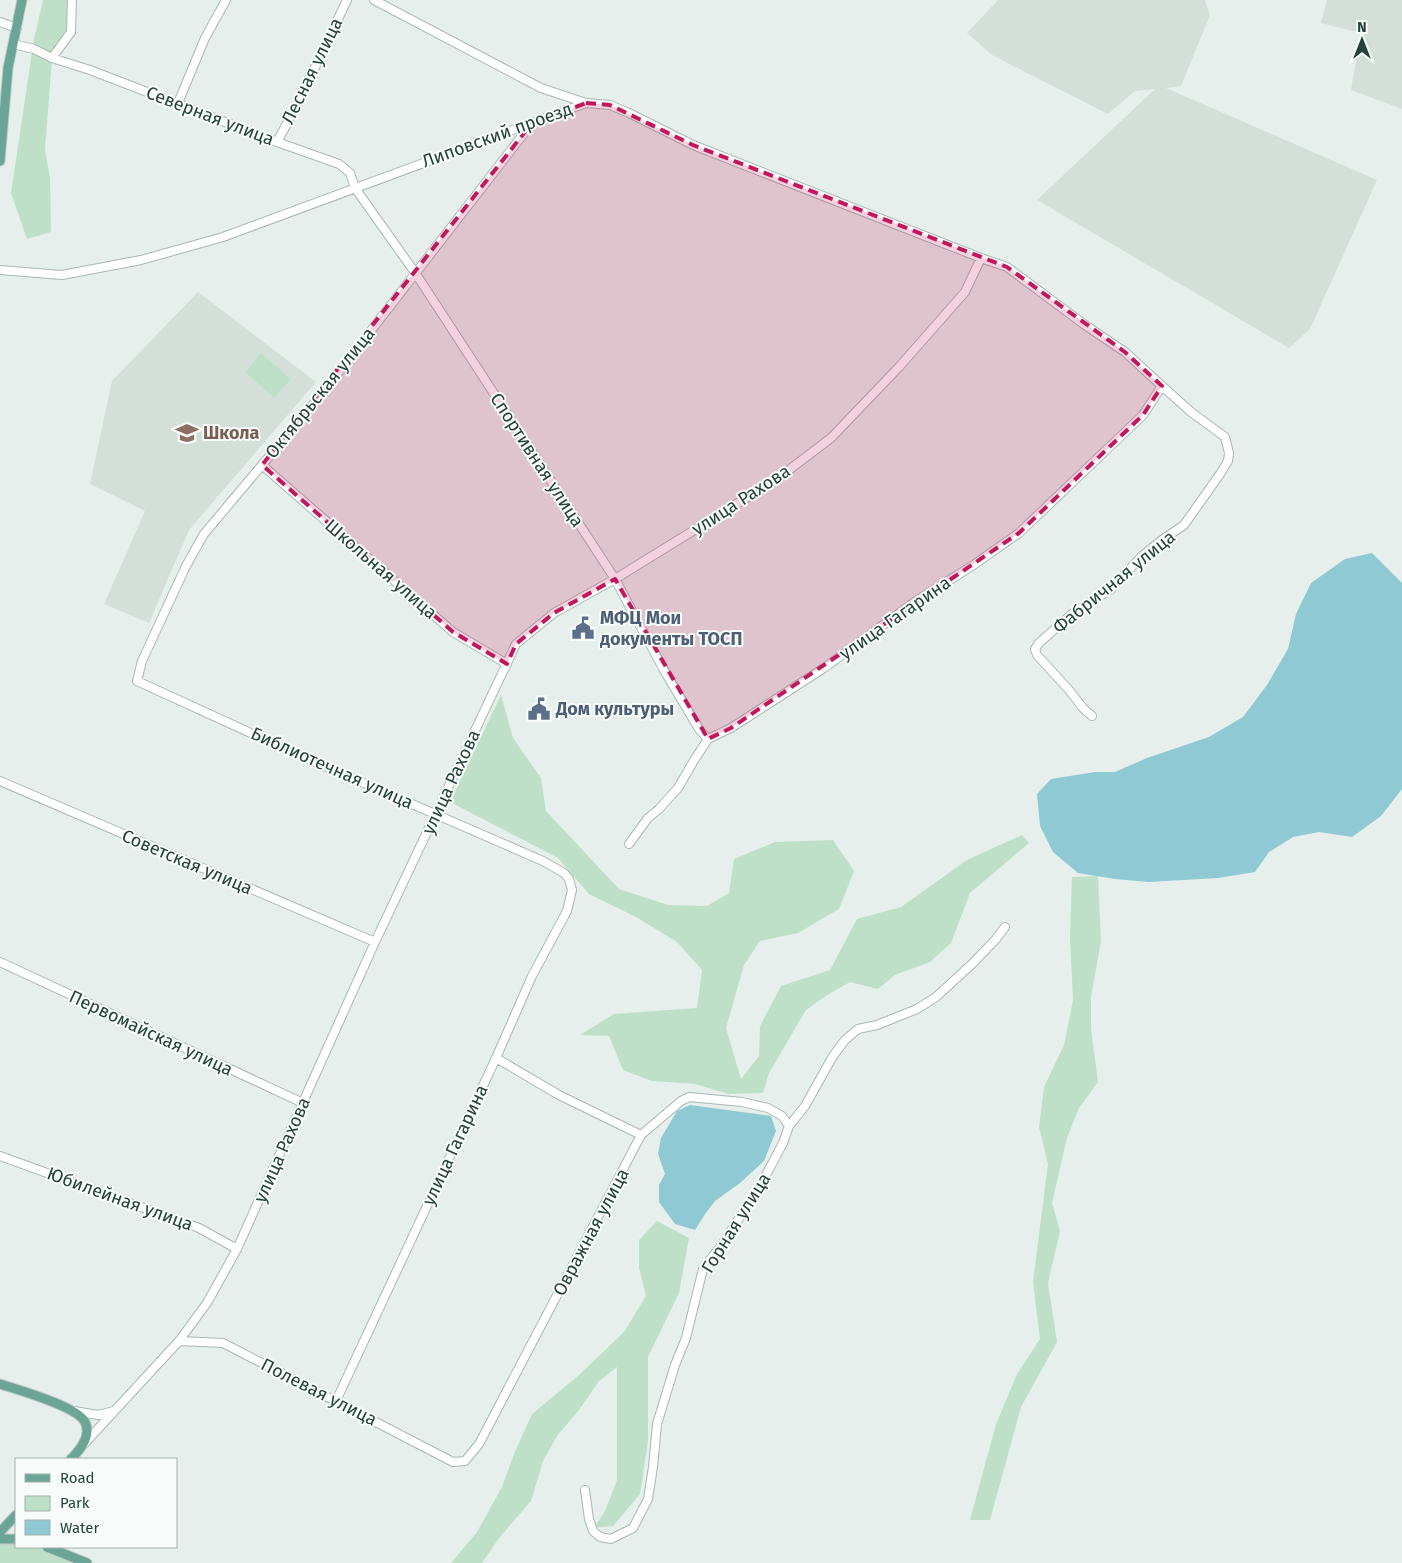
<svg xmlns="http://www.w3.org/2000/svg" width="1402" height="1563" font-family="'Fira Sans',sans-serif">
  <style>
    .built { fill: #d4dfda }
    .green { fill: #bfe0c8 }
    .water { fill: #8ec9d4 }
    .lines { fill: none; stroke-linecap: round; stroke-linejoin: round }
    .minor-casing { stroke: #a8b8b2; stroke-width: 10 }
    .major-casing { stroke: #c2cac8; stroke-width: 11 }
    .minor { stroke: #fff; stroke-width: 8 }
    .major { stroke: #6aa596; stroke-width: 9 }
    .marked { fill: #c2185b; fill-opacity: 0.2; stroke: #c2185b; stroke-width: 4; stroke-dasharray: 10 6; stroke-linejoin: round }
    .labels { text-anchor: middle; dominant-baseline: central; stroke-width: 4; stroke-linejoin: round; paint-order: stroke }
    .street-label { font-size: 18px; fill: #24423a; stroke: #f7fbf9 }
    .education-label { font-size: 18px; font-weight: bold; fill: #785e54; stroke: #f7fbf9; text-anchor: start }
    .service-label { font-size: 18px; font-weight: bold; fill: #4e5e75; stroke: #f7fbf9; text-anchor: start }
  </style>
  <rect width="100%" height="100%" fill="#e6efeb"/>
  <path class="built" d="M998,0h207l5,15 -29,71 -15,2 211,92 -67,149 -21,19 -252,-148 118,-111 -20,2 -27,23 -116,-59 -25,-22z
    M1327,0h75v109l-51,-19 10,-57 -40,-10z
    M198,292l118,90 -127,148 -40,93 -45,-19 41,-93 -55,-27 22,-103z"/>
  <path class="green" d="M43,0h29l-1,32 -19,27 -7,90 5,29 1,54 -24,7 -16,-46 23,-154z
    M261,353l30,26 -17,19 -29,-26z
    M501,695l12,43 28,40 5,33 73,78 49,16 39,1 22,-13 5,-34 41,-17 58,-2 21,31 -15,38 -41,24 -38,8 -16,24 -18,63 15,51 18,-23 1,-30 21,-40 49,-16 27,-51 44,-12 66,-47 55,-25 7,8 -59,50 -19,50 -21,19 -35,13 -17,14 -28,-7 -23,13 -21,15 -37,63 -6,20 -34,1 -34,-10 -43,-3 -29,-11 -14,-34 -29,-1 34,-21 83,-6 5,-38 -25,-28 -41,-25 -47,-23 -31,-36 -108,-56z
    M1098,876l3,65 -10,56v32l7,53 -19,26 -12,30 -15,65 8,28 -12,52 9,59 -36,65 -31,113h-20l26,-96 21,-50 23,-35 -7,-57 15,-118 -9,-37 5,-40 20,-42 9,-45 -3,-63 2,-60z
    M657,1221l32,17 -10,55 -31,64v84l-8,53 -27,32 -19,2 11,-17 12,-31v-113l-18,14 -20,29 -22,26 -14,25 -12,40 -32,37 -17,25h-31l26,-31 25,-45 12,-33 18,-40 46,-38 46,-44 22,-36 -7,-28v-28z
    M16,1541v6h20l41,16h-77v-21z"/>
  <path class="water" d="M1372,553l30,30v206l-21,27 -29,21 -33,-5 -26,5 -24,15 -14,20 -37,6 -69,4 -34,-3 -37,-6 -25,-21 -13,-26 -3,-32 14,-15 44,-7h20l32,-14 62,-21 34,-20 24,-32 21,-36 8,-35 15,-31 34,-24z
    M690,1105l81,11 5,15 -12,30 -24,22 -25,18 -10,13 -10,16 -20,-6 -16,-22v-17l6,-11 -7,-20 3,-16 16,-27z"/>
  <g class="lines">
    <defs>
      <path id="minor" d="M374,0l167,88 45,15
        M0,22l17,6
        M13,44l21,5 18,9 38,12 187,72 62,22 11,9 5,15 61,86 199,305 50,93 34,57 9,10
        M52,58l19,-26 1,-32
        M178,103l27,-65 21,-38
        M277,142l20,-37 50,-105
        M0,270l62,5 79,-15 82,-23 363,-134 24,2 19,8 64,32 288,113 26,9 78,58 40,27 37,34 29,26 34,25 4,16 -1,8 -8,13 -36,51 -22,15 -20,16 -31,33 -38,24 -34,30 -4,6 2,6 32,35 14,18 9,8
        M262,465l191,167 54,32
        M0,781l375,161
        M629,844l19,-26 11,-9 19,-21 15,-26 15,-23 23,-11 93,-60 92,-67 56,-35 47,-33 124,-118 19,-29
        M0,962l303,141
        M641,1135l40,-34 8,-4 53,5 26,6 14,8 7,10
        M0,1156l199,72 38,21
        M179,1341l44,2 230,119 12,-1 14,-17 162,-309 -82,-40 -63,-37
        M336,1401l160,-343 36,-82 35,-65 5,-21 -3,-11 -5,-6 -21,-12 -253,-110 -153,-70 5,-20 44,-95 18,-32 121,-144 207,-267
        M74,1411l24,4 16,-4
        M84,1444l95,-103 28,-38 30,-54 138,-307 141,-298 38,-31 61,-34 162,-100 54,-41 68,-71 66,-75 16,-34
        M585,1490l4,29 4,12 7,6 11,2 22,-11 15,-29 5,-32 4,-43 18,-59 11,-27 17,-69 20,-26 36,-55 24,-45 6,-17 16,-20 28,-50 12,-16 13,-11 19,-4 40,-16 19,-12 37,-34 23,-24 9,-12"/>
      <path id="major" d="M0,161l8,-93 14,-68
        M0,1384c18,6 77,22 85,38 7,14 -5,28 -14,37
        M0,1532l16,-17
        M0,1539h16
        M47,1547l40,16"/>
    </defs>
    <use href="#minor" class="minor-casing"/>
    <use href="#major" class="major-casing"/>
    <use href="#minor" class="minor"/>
    <use href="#major" class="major"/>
  </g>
  <path class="marked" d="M586,103l24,2 83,40 314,122 118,85 37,34 -19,29 -124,118 -288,195 -23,11 -93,-160 -61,34 -38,31 -9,20 -54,-32 -191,-167 270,-342z"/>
  <defs>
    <symbol id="school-bare" viewBox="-9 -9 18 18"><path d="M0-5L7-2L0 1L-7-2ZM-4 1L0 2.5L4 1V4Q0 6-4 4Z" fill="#8d6e63" stroke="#f7fbf9" stroke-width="2.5" paint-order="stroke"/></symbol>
    <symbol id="civic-bare" viewBox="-9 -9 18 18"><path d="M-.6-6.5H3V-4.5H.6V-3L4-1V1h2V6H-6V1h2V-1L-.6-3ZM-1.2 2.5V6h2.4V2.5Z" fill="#5c6f8a" stroke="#f7fbf9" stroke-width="2.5" paint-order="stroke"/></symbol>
  </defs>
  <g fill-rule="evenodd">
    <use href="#school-bare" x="171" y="417" width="32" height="32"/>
    <use href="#civic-bare" x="567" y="612" width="32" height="32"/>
    <use href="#civic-bare" x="523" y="693" width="32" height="32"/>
  </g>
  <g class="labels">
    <g class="street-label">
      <text transform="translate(312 71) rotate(-64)">Лесная улица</text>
      <text transform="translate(210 116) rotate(21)">Северная улица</text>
      <text transform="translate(497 135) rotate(-20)">Липовский проезд</text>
      <text transform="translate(320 393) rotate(-51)">Октябрьская улица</text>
      <text transform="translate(537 460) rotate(57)">Спортивная улица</text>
      <text transform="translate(741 500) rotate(-33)">улица Рахова</text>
      <text transform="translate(381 569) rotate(41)">Школьная улица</text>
      <text transform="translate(1114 582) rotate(-39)">Фабричная улица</text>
      <text transform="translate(895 618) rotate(-35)">улица Гагарина</text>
      <text transform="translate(332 768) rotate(24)">Библиотечная улица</text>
      <text transform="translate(451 782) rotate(-65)">улица Рахова</text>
      <text transform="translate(187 862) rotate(23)">Советская улица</text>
      <text transform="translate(151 1033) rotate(25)">Первомайская улица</text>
      <text transform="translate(455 1145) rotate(-65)">улица Гагарина</text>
      <text transform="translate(282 1150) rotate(-66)">улица Рахова</text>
      <text transform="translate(120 1199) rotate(20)">Юбилейная улица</text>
      <text transform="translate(736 1223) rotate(-58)">Горная улица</text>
      <text transform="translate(591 1232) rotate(-62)">Овражная улица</text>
      <text transform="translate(319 1392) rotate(27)">Полевая улица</text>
    </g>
    <g class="education-label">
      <text x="203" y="433">Школа</text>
    </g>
    <g class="service-label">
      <text x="600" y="618">МФЦ Мои<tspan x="600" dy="21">документы ТОСП</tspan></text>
      <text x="556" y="709">Дом культуры</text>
    </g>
  </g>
  <rect x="15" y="1458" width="162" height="90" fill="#f7fbf9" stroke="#a3b1ad"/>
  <rect x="25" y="1474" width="25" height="8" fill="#6aa596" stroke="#a3b1ad"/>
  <text x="60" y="1483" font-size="15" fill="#24423a">Road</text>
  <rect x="25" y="1496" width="25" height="15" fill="#bfe0c8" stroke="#a3b1ad"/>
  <text x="60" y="1508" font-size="15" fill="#24423a">Park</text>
  <rect x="25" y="1520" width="25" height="15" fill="#8ec9d4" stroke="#a3b1ad"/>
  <text x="60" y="1533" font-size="15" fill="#24423a">Water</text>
  <g transform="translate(1362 40)" stroke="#f7fbf9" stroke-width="4" paint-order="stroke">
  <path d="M0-4L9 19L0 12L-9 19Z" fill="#24423a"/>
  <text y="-8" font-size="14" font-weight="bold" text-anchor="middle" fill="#24423a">N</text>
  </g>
</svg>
